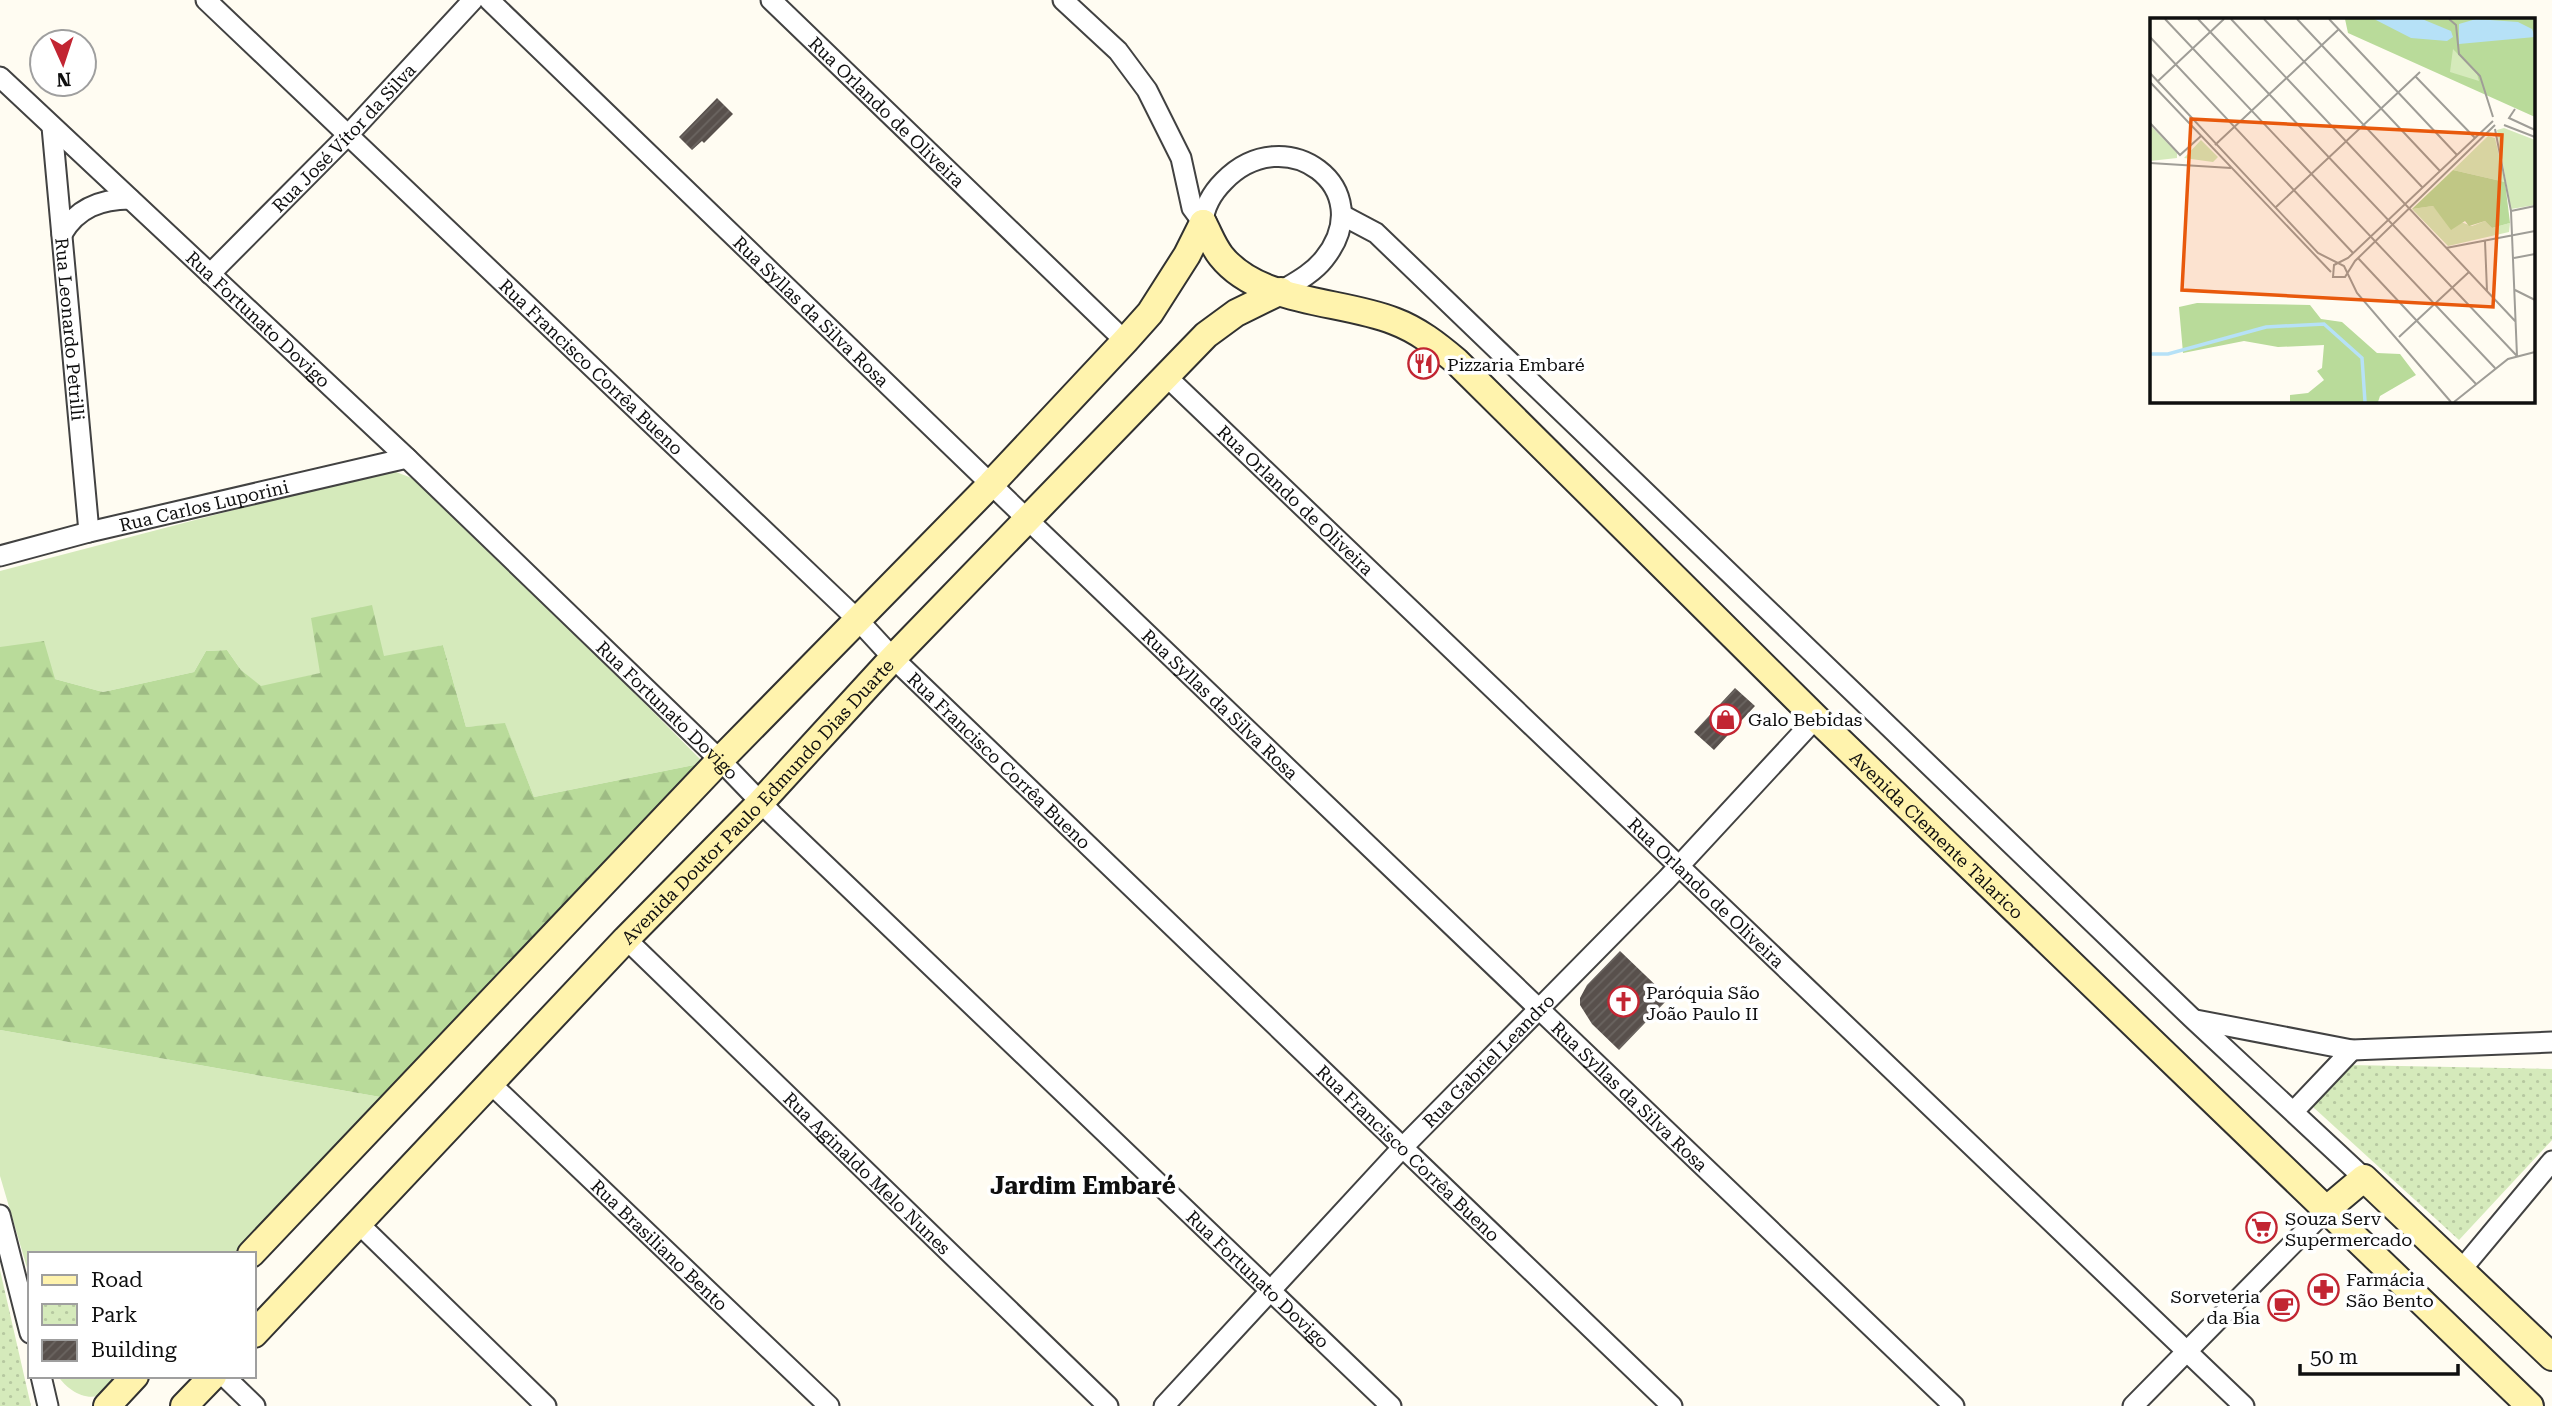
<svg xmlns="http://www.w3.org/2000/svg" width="2552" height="1406" font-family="'Roboto Serif',serif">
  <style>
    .grass { fill: #d5eabb }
    .forest { fill: url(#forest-firs) }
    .park { fill: url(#park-dots) }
    .building { fill: url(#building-hatch) }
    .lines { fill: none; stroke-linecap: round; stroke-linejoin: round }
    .street-casing { stroke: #424242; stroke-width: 23 }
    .secondary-casing { stroke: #313131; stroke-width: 30 }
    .street { stroke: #fff; stroke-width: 19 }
    .secondary { stroke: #fff3ad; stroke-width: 26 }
    .labels { text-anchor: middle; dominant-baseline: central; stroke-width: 7; stroke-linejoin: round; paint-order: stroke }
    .street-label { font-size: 18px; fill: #0f0f0f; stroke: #fff }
    .poi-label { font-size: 18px; fill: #0f0f0f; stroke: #fff; text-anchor: start }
    .district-label { font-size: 24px; font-weight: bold; fill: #0f0f0f; stroke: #fff }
    .inset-river { fill: none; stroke: #b6e1f7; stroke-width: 3.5 }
    .inset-road { fill: none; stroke: #9f9d97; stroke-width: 2 }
    .view { fill: #e8590c; fill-opacity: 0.15; stroke: #e8590c; stroke-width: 3.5 }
    .inset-edge { fill: none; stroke: #0f0f0f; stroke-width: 3.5 }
  </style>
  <defs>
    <pattern id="forest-firs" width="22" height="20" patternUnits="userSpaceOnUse" patternTransform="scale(1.75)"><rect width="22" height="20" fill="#b9db9a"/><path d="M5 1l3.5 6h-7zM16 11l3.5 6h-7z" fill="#9ebb84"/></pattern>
    <pattern id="park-dots" width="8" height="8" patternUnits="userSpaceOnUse" patternTransform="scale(1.75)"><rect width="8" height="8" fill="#d5eabb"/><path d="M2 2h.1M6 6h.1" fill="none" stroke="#b6c8a0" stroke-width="1.8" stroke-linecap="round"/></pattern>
    <pattern id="building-hatch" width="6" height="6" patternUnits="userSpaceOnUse" patternTransform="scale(1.75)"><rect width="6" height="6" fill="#58504c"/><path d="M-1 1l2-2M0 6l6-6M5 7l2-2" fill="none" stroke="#6b6561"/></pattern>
  </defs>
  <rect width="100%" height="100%" fill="#fffcf2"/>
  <path class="grass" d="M396,472l29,11 279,280 -170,34 -29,-73 -39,3 -23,-82 -182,42 -20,-17 -14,-20 -21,1 -12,21 -91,20 -48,-13 -55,-32v-76l375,-98z
    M0,1030l386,68 -145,156h-211v24l-30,-102z
    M58,1376h68c-8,6 -19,18 -28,20 -16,4 -32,-8 -40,-20z"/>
  <path class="forest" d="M372,605l12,51 59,-11 23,82 39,-4 29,74 170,-34 -318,335 -386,-68v-383l44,-6 11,38 48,13 91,-20 12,-21 21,-1 14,20 20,16 59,-13 -9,-55z"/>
  <path class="park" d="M2350,1065l202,4v71l-93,100 -146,-133z
    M0,1270l31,136h-31z"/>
  <path class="building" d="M717,98l16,16 -29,29 -2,-2 -10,9 -13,-13z
    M1735,688l20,18 -41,44 -20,-18z
    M1620,951l49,47 -50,52 -27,-26 -12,-19v-7l7,-13z"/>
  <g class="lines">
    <defs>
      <g id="street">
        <path id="s1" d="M206,0l652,620 35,38 779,748"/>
        <path id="s2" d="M489,0l538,519 927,887"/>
        <path id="s3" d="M771,0l354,341"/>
        <path d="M1063,0l55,51 29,39 34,68 11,50 11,15"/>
        <path id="s4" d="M0,77l407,381 313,302 53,55 618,591"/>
        <path id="s5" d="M52,127l37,405"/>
        <path d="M1342,215l34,18 817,786 171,159"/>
        <path d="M1203,223c1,-17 9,-30 21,-42 61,-63 157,7 100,78 -11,14 -28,23 -43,32"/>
        <path d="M62,234c15,-26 39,-35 68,-35"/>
        <path id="s6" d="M210,274l138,-139 125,-135"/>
        <path id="s7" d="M1167,377l1077,1029"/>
        <path id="s8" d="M0,556l89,-24 318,-74"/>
        <path id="s9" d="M626,939l482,467"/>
        <path d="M2196,1020l156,30 200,-8"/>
        <path id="s10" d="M491,1084l338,322"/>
        <path d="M2294,1111l58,-61"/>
        <path d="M0,1215l30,118"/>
        <path d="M359,1224l187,182"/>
        <path d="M2461,1270l91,-109"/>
        <path d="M41,1376l7,30"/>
        <path d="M224,1376l31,30"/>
        <path id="s11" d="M1164,1406l238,-258 265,-269 149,-161"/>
        <path d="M2133,1406l193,-196"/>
      </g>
      <g id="secondary">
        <path id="s12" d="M1203,223c6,11 10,23 18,33 38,48 120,44 173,65 24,9 43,24 62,40l360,357 714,688"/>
        <path d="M2326,1210l38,-32 188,179"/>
        <path d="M251,1254l469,-494 271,-276 134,-143 25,-28 37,-58 16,-32"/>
        <path id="s13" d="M254,1334l372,-395 134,-136 133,-145 313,-323 30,-22 45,-22"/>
        <path d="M107,1406l28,-30"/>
        <path d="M184,1406l29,-30"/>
      </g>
    </defs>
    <use href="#street" class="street-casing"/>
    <use href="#secondary" class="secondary-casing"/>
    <use href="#street" class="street"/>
    <use href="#secondary" class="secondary"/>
  </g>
  <defs>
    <symbol id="restaurant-ring" viewBox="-11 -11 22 22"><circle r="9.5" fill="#fff" stroke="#c22532" stroke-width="1.5"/><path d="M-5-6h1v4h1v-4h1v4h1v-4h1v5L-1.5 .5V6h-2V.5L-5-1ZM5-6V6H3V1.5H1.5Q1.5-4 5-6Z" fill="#c22532"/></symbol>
    <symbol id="shop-ring" viewBox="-11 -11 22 22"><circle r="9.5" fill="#fff" stroke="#c22532" stroke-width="1.5"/><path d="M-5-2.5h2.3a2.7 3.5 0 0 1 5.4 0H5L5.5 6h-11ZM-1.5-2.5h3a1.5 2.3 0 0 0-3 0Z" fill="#c22532"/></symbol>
    <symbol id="church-ring" viewBox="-11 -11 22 22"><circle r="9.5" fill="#fff" stroke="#c22532" stroke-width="1.5"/><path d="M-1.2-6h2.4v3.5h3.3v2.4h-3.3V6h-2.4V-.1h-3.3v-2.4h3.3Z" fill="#c22532"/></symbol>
    <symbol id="supermarket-ring" viewBox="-11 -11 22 22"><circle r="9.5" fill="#fff" stroke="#c22532" stroke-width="1.5"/><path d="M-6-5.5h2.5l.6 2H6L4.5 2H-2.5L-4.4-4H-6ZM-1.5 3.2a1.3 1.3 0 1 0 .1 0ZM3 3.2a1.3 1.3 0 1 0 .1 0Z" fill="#c22532"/></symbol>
    <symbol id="pharmacy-ring" viewBox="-11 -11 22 22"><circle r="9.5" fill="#fff" stroke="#c22532" stroke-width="1.5"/><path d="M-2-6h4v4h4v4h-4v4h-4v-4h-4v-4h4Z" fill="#c22532"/></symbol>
    <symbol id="cafe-ring" viewBox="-11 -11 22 22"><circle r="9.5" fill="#fff" stroke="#c22532" stroke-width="1.5"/><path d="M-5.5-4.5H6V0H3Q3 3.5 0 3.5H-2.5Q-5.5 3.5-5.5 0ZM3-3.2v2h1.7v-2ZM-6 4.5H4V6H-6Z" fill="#c22532"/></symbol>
  </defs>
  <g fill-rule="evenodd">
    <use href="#restaurant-ring" x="1406" y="346" width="35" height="35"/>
    <use href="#shop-ring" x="1708" y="702" width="35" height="35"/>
    <use href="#church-ring" x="1606" y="984" width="35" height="35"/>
    <use href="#supermarket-ring" x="2244" y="1210" width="35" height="35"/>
    <use href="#pharmacy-ring" x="2306" y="1272" width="35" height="35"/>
    <use href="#cafe-ring" x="2266" y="1288" width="35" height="35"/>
  </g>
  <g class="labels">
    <g class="street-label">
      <text stroke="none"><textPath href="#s3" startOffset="161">Rua Orlando de Oliveira</textPath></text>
      <text stroke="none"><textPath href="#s6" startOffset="191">Rua José Vítor da Silva</textPath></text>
      <text stroke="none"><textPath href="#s2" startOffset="448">Rua Syllas da Silva Rosa</textPath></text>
      <text stroke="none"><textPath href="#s4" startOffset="354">Rua Fortunato Dovigo</textPath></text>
      <text stroke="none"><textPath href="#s5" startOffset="203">Rua Leonardo Petrilli</textPath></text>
      <text stroke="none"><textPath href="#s1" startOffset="532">Rua Francisco Corrêa Bueno</textPath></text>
      <text stroke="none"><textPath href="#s7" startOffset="178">Rua Orlando de Oliveira</textPath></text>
      <text stroke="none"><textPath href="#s8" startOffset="210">Rua Carlos Luporini</textPath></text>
      <text stroke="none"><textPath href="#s2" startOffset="1015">Rua Syllas da Silva Rosa</textPath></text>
      <text stroke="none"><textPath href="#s4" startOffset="920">Rua Fortunato Dovigo</textPath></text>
      <text stroke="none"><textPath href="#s1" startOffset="1099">Rua Francisco Corrêa Bueno</textPath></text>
      <text stroke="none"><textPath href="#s13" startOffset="733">Avenida Doutor Paulo Edmundo Dias Duarte</textPath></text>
      <text stroke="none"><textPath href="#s12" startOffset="975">Avenida Clemente Talarico</textPath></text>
      <text stroke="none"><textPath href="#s7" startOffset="746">Rua Orlando de Oliveira</textPath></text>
      <text stroke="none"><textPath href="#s11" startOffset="474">Rua Gabriel Leandro</textPath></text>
      <text stroke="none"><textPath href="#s2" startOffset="1582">Rua Syllas da Silva Rosa</textPath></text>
      <text stroke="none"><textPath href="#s1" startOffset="1666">Rua Francisco Corrêa Bueno</textPath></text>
      <text stroke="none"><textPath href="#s9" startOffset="336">Rua Aginaldo Melo Nunes</textPath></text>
      <text stroke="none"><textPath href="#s10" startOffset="233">Rua Brasiliano Bento</textPath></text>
      <text stroke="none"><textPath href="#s4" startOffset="1740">Rua Fortunato Dovigo</textPath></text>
    </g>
    <g class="poi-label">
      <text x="1447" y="364">Pizzaria Embaré</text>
      <text x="1748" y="719">Galo Bebidas</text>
      <text x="1646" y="992">Paróquia São<tspan x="1646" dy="21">João Paulo II</tspan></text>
      <text x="2285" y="1218">Souza Serv<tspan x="2285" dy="21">Supermercado</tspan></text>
      <text x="2346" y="1279">Farmácia<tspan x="2346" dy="21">São Bento</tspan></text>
      <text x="2260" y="1296" text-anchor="end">Sorveteria<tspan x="2260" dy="21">da Bia</tspan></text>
    </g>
    <g class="district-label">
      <text x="1083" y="1186">Jardim Embaré</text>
    </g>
  </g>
  <g transform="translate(2150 18)">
    <rect width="385" height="385" fill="#fffcf2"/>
    <path d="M338,118l7,2 10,44 -52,-12zM283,188l8,9 31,11 13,-5 7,7 18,-5 -1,9 -61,14 -36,-37z" fill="#d5eabb"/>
    <path d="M195,1h190v98l-187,-84zM303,152l52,12 5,41 -18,5 -7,-7 -16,5 -4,-5 -14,9 -18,-24 -21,3zM47,285l113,2 11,14 21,3 35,31 23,1 16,21 -36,21 -2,6h-88v-7l18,-2 16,-13 -7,-9 5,-3 2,-23 -46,2 -34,-6 -61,12 -4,-46z" fill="#b9db9a"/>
    <path d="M303,31l24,25 2,7 -29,-9zM0,107l27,28v5l-27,3zM354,110l31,12v65l-24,4 -14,-79zM51,122l17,17 -5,5 -29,-4z" fill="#d5eabb"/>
    <path d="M224,1h48l29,12 2,6 -6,4 -36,-3zM326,1l42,3 14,7 3,8 -76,7v-20z" fill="#b6e1f7"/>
    <path class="inset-river" d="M0,336h18l98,-27 58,-3 38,34 3,44"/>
    <path class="inset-road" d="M15,1l330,349M48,1l319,337M81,1l285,303M114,1l159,169M147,1l143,152M179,1l128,136M299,1l7,6 3,29 21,22 13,41M0,19l203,216M0,55l168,180 26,13 13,27 94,109M266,59l59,61M8,63l66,-62M0,64l181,190M365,91l-6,9 26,12M343,103l-145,137 -14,7 -1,12h12l10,-16 140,-136M0,105l30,32 21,-19M354,107l31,12M345,111l16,82 6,145M65,127l124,-116M0,145l81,5M126,189l144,-135M361,193l24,-5M335,223l2,50M296,230l89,-17M208,240l118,126M364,240l21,-4M365,272l20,10M249,319l70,-65M304,384l54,-43 27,-7"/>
    <path class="view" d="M41,101l311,16 -9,172 -311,-17z"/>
    <rect width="385" height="385" class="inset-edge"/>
  </g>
  <rect x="28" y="1252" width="228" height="126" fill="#ffffff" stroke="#9f9f9f" stroke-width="2"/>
  <rect x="42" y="1275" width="35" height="10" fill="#fff3ad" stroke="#9f9f9f" stroke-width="2"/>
  <text x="91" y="1287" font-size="21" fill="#0f0f0f">Road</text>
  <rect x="42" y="1304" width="35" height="21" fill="url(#park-dots)" stroke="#9f9f9f" stroke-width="2"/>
  <text x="91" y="1322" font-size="21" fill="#0f0f0f">Park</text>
  <rect x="42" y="1340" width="35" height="21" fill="url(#building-hatch)" stroke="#9f9f9f" stroke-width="2"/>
  <text x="91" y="1357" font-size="21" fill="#0f0f0f">Building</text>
  <g transform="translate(63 63) rotate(177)"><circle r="33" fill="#ffffff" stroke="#9f9f9f" stroke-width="2"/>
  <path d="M0-5L12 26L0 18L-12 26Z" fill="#c22532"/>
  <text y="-10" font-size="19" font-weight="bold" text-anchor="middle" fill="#0f0f0f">N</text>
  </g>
  <path d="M2300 1364v10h158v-10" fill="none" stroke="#0f0f0f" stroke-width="3.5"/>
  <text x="2310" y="1364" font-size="21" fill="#0f0f0f" stroke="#ffffff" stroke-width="5" paint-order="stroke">50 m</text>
</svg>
